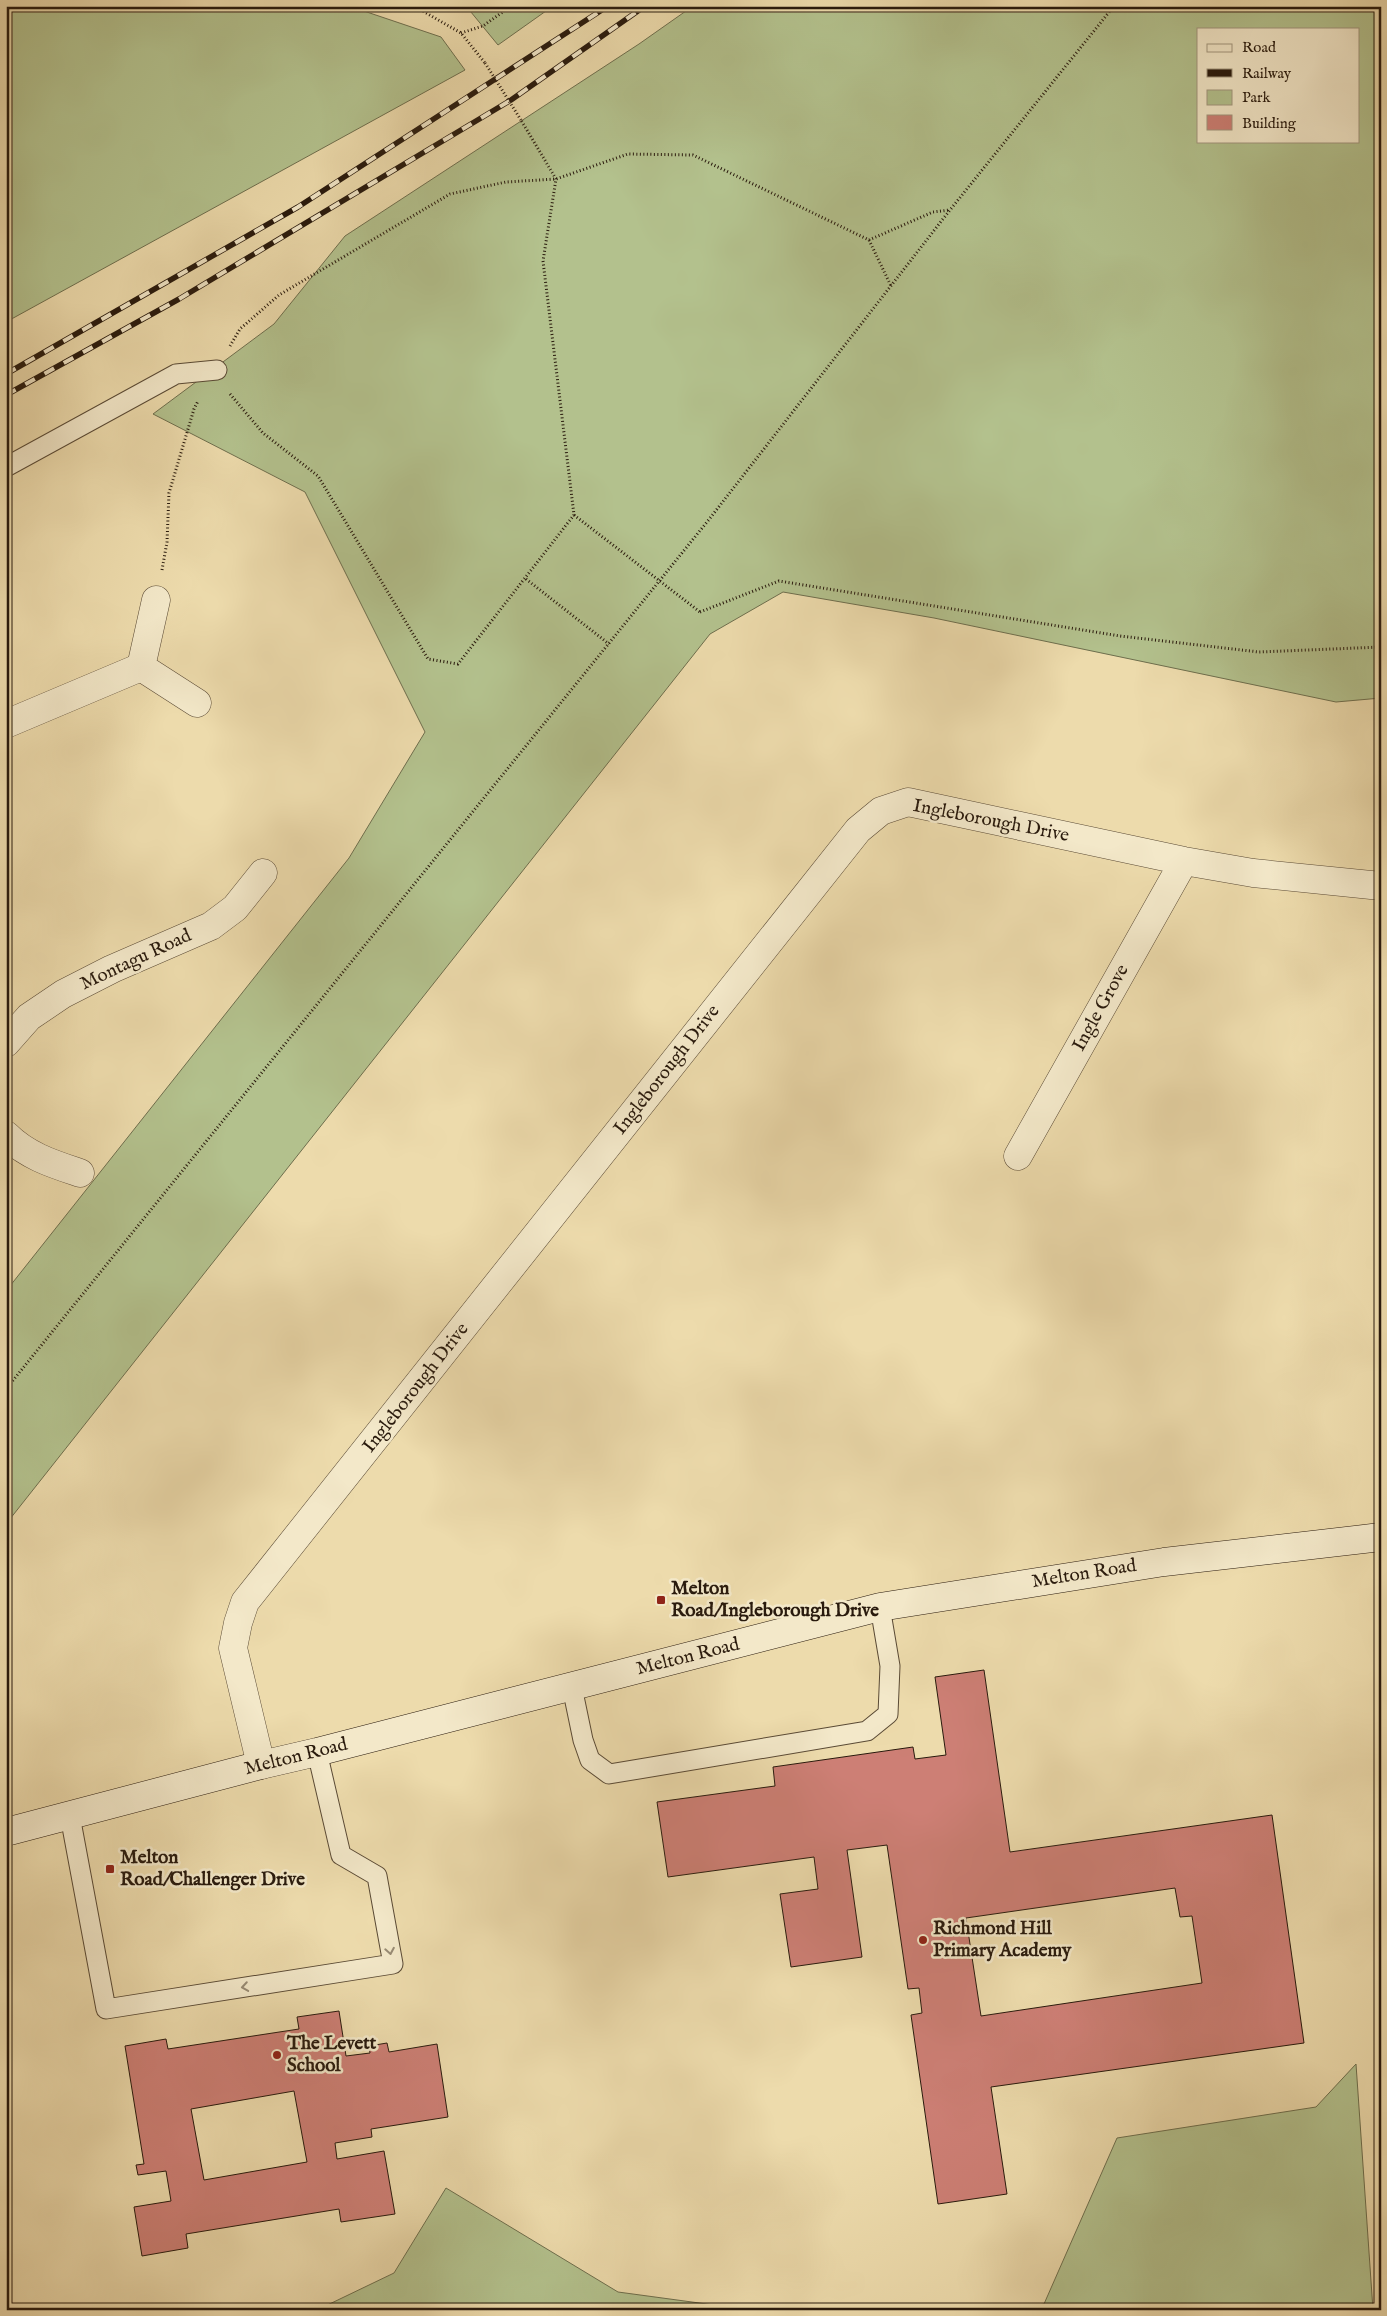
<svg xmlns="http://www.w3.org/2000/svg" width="1387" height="2316" font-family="'IM FELL English',serif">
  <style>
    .green { fill: #b3c18d; stroke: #6e6e4d; fill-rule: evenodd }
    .building { fill: #cd7f75; stroke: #291a0d; fill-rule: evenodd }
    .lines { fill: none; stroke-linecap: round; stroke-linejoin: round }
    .lane-casing { stroke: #5a4a35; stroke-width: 21 }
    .street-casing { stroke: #5a4a35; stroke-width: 29 }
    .secondary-casing { stroke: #291a0d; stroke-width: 29 }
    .path { stroke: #291a0d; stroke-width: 3; stroke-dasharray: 1 2.5; stroke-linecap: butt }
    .lane { stroke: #f3e8c9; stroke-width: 19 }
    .street { stroke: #f3e8c9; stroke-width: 28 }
    .secondary { stroke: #f3e8c9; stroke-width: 28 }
    .rail-casing { stroke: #291a0d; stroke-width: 5.5 }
    .rail { stroke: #f3e8c9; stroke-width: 4; stroke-dasharray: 11; stroke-linecap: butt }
    .path-bridge { stroke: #291a0d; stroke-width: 3; stroke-dasharray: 1 2.5; stroke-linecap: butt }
    .oneway { stroke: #988b74 }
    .poi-dot { fill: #8f2418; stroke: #f3e8c9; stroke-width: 2 }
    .labels { text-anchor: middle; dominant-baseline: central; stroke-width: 5; stroke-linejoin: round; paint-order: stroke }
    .street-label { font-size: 19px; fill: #291a0d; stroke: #f3e8c9 }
    .poi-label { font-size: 19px; font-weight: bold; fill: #291a0d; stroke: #f3e8c9; text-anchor: start }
  </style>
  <rect width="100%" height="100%" fill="#eddbac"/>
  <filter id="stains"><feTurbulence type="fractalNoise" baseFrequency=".004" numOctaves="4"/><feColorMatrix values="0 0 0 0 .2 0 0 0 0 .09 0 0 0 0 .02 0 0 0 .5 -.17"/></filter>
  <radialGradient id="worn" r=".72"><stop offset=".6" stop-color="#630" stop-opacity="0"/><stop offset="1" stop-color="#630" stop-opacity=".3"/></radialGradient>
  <path class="green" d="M6,6h343l92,31 24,33 -459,252z
    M466,6h87l-55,39z
    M693,6h688v692l-45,4 -402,-84 -151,-26 -73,42 -704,890v-233l343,-433 76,-126 -120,-240 -152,-78 121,-90 71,-88 294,-192zM1198,29h160v112h-160z
    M1356,2064l17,246h-366l37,-6 73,-166 199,-31z
    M446,2188l172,104 133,18h-434l77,-37z"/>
  <path class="building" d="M984,1670l26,182 262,-37 32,228 -313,44 16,107 -69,10 -27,-189 11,-2 -3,-25 -11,1 -21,-144 -40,5 15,107 -71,10 -11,-73 38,-5 -4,-32 -146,20 -11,-75 118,-16 -2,-19 140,-20 2,12 31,-4 -11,-78zM1175,1888l5,29 12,-1 10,67 -221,33 -15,-98z
    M339,2011l7,45 24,-3 -1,-7 18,-3 2,9 48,-8 11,73 -77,12 1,8 -37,6 2,16 47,-8 11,63 -54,8 -2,-13 -153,25 2,14 -46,8 -8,-49 37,-6 -5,-30 -28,4 -2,-10 8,-1 -19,-118 41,-7 2,10 131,-20 -2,-12zM294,2091l13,71 -103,18 -13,-71z"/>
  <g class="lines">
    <defs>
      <path id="lane" d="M6,467l170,-93 41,-4
        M572,1687l11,53 7,20 19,14 258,-43 21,-17 2,-48 -10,-59
        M70,1816l36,193 287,-45 -16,-88 -36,-21 -24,-103"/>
      <path id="street" d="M156,600l-15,67 56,36
        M6,724l135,-57
        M6,1043l23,-26 34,-23 49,-25 99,-43 24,-18 28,-35
        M6,1135c21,21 47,29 74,38
        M1018,1156l166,-295
        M261,1765l-28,-117 5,-25 7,-21 613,-772 23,-19 27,-9 276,59 69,12 128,13"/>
      <path id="secondary" d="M6,1832l255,-67 56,-13 563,-145 284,-45 217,-25"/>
    </defs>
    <use href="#lane" class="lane-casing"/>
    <use href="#street" class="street-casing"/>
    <use href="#secondary" class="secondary-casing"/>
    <path class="path" d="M414,6l47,27 24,30
      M461,33l22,-7 28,-20
      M869,240l22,46
      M230,346l10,-17 39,-34 171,-101 56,-12 50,-3 72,-25 65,1 176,85 64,-28 17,-2
      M230,394l33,39 55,43 110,183 30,5 116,-149 -31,-254 13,-82 -35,-59
      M162,570l5,-28 2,-49 25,-84 4,-8
      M526,579l83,65
      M700,612l79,-31 341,55 139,16 122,-5
      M6,1389l701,-867 243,-312 164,-204"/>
    <use href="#lane" class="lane"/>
    <use href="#street" class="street"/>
    <use href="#secondary" class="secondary"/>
    <defs>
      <path id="rail" d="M6,374l292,-167 310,-201
        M6,395l173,-96 332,-199 134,-94"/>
    </defs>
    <use href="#rail" class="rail-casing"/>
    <use href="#rail" class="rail"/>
    <path class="path-bridge" d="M485,63l36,57
      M574,515l126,97"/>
  </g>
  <defs><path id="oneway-chevron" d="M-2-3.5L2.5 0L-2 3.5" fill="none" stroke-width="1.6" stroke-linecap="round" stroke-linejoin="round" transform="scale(1.25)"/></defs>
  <g class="oneway">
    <use href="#oneway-chevron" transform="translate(390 1951) rotate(80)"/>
    <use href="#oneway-chevron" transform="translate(245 1987) rotate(171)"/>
  </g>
  <g class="poi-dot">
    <rect x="656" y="1595" width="10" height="10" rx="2.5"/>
    <rect x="105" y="1864" width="10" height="10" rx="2.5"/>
    <circle cx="923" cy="1940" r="5"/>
    <circle cx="277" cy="2055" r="5"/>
  </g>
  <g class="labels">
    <g class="street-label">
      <text transform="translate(991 821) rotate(11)">Ingleborough Drive</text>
      <text transform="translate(136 960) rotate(-25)">Montagu Road</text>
      <text transform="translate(1101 1008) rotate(-61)">Ingle Grove</text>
      <text transform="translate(667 1070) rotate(-52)">Ingleborough Drive</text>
      <text transform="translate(416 1388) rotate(-52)">Ingleborough Drive</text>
      <text transform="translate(1084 1574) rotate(-9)">Melton Road</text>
      <text transform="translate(688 1657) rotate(-14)">Melton Road</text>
      <text transform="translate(296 1757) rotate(-14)">Melton Road</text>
    </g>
    <g class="poi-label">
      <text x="671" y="1589">Melton<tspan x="671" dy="22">Road/Ingleborough Drive</tspan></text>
      <text x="120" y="1858">Melton<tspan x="120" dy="22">Road/Challenger Drive</tspan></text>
      <text x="933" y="1929">Richmond Hill<tspan x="933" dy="22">Primary Academy</tspan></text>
      <text x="287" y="2044">The Levett<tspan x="287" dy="22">School</tspan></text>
    </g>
  </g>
  <rect width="1387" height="2316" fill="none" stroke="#eddbac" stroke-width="25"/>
  <rect x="8" y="8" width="1372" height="2301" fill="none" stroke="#291a0d" stroke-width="2.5"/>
  <rect x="12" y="12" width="1362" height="2291" fill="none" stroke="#291a0d"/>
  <rect x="1197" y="28" width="162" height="115" fill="#f3e8c9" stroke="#a2967e"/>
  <rect x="1207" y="44" width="25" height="8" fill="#f3e8c9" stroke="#a2967e"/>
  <text x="1242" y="52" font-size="15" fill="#291a0d">Road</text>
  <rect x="1207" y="69" width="25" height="8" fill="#291a0d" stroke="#a2967e"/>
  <text x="1242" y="78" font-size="15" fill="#291a0d">Railway</text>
  <rect x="1207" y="90" width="25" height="15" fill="#b3c18d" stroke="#a2967e"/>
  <text x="1242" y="102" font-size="15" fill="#291a0d">Park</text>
  <rect x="1207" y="115" width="25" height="15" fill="#cd7f75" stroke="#a2967e"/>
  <text x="1242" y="128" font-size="15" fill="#291a0d">Building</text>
  <rect width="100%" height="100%" filter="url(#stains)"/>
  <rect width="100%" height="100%" fill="url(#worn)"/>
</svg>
